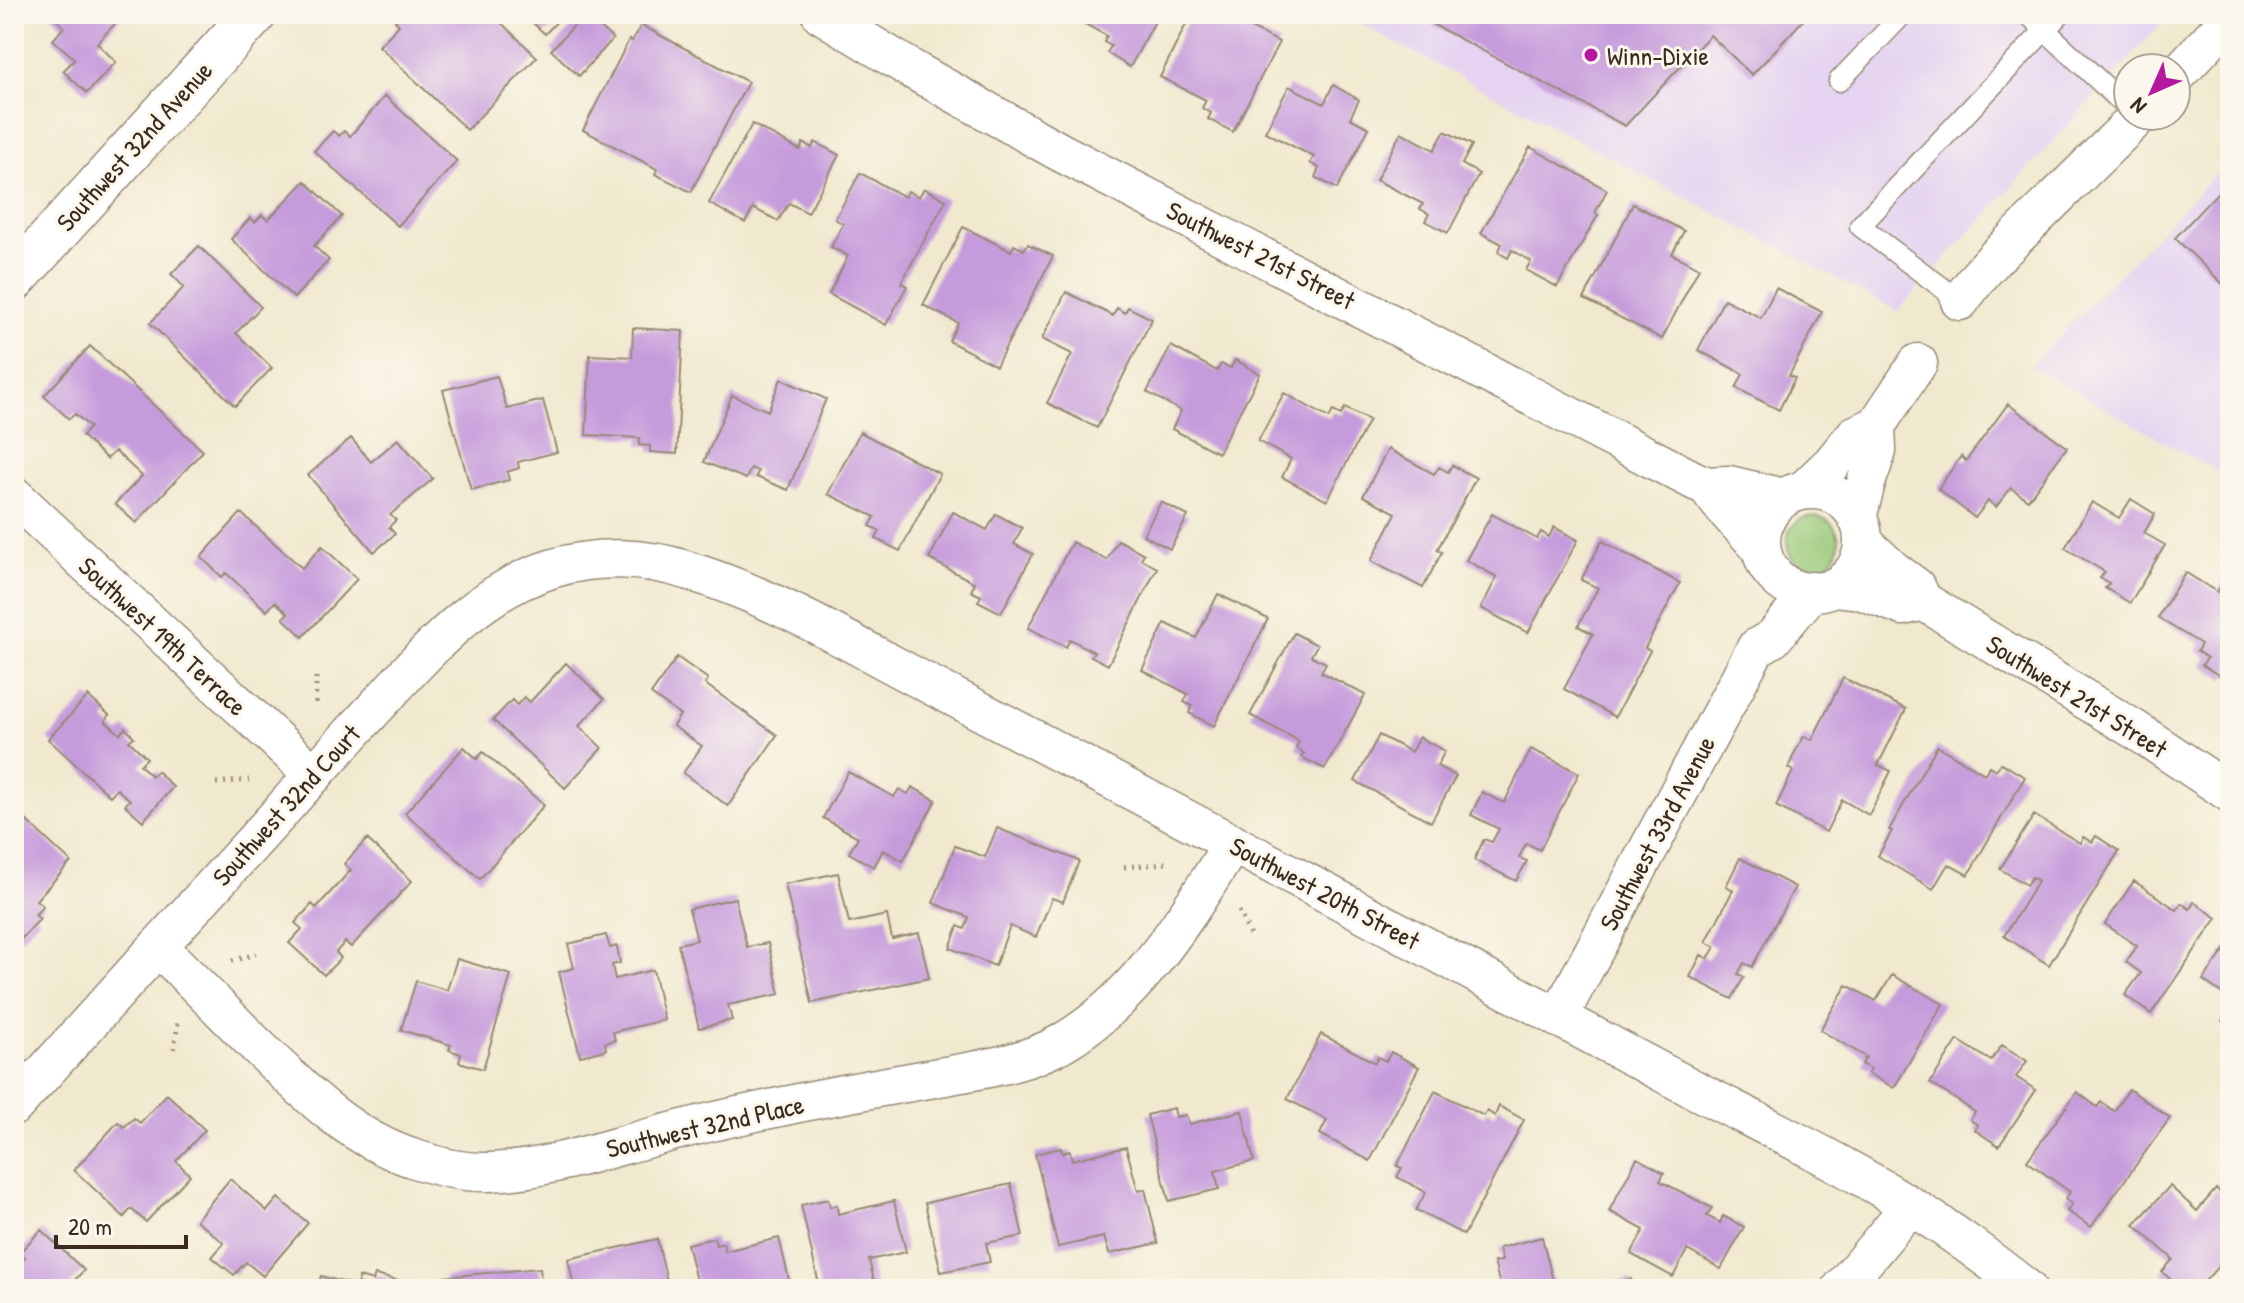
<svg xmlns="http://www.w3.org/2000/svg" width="2244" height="1303" font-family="'Patrick Hand',sans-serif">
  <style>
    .built { fill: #e5d3f1 }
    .green { fill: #98c877; stroke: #6a794a; stroke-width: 2 }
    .building { fill: #c69bdb }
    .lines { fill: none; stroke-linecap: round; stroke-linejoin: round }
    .service-casing { stroke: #968a76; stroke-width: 23 }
    .minor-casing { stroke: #968a76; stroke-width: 41 }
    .tertiary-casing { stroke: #968a76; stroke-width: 47 }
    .path { stroke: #968a76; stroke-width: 5; stroke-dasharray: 2 6; stroke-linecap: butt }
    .service { stroke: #fff; stroke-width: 20 }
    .minor { stroke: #fff; stroke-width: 38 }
    .tertiary { stroke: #fff; stroke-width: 44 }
    .poi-dot { fill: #b5179e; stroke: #fbf7ec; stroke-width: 3 }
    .labels { text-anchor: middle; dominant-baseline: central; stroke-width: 6; stroke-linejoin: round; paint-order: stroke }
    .poi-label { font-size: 26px; fill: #3b2a1e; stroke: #fbf7ec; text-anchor: start }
    .street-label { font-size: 26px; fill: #3b2a1e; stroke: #fbf7ec }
  </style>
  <rect width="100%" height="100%" fill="#fbf7ec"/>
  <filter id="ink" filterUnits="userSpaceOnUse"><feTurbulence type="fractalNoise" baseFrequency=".0125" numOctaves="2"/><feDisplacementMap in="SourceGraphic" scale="16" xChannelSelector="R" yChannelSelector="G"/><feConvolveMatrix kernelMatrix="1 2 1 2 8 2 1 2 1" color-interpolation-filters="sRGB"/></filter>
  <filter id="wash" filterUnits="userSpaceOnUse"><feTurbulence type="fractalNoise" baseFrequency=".006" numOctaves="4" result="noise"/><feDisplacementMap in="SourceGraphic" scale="32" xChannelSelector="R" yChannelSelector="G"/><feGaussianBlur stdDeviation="1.8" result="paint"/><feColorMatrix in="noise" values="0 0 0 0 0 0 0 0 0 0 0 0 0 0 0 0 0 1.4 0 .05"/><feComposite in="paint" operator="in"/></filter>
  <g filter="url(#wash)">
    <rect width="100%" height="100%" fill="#f1e9cf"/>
    <path class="built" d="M1342,14h828l-272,297z
      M2230,159v320l-199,-113z"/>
    <path class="green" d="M1787 542a26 26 0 1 1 52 0a26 26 0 1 1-52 0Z"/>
    <g id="blocks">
      <path class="building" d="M50,14h74l-27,29 19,19 -29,31 -24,-22 12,-12 -22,-19 11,-13z
        M401,14h91l45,43 -70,73 -88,-84 20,-21 -4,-4z
        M523,14h41l-19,20z
        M585,14l28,25 -34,37 -28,-26z
        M1067,14h92l-29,53 -23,-14 4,-7 -7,-4 3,-6z
        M1191,14h32l56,28 -46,90 -25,-13 3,-6 -9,-5 4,-8 -46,-23z
        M1413,14h396l-57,61 -42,-40 -85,91z
        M641,25l107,57 -57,110 -36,-18 2,-5 -74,-39 46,-90 3,1z
        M1333,85l26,15 -9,18 19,10 -32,61 -22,-12 4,-9 -9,-5 4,-6 -49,-25 24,-46 35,18z
        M385,96l72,65 -59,65 -84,-75 19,-20 6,5 5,-5 6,5z
        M752,124l48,26 3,-7 9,5 3,-6 24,13 -31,58 -19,-10 -11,18 -25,-13 -8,15 -36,-20z
        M1445,131l27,14 -10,19 17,10 -31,59 -23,-12 4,-7 -9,-5 3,-5 -47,-24 25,-48 33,18z
        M1530,147l77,43 -12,23 3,2 -41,72 -31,-17 5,-9 -19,-11 -4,8 -10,-6 4,-8 -21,-11z
        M860,173l45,24 3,-6 11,6 5,-9 22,12 -45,83 6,3 -21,39 -57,-31 19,-38 -17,-9 12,-23 -8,-5z
        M2230,179v112l-55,-53z
        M305,181l37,35 -28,30 15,14 -35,38 -63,-59 19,-21 5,4 7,-7 6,5z
        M1633,204l51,27 -12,23 27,14 -37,71 -78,-40z
        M963,227l48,24 3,-6 10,5 4,-6 25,12 -57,110 -47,-25 9,-18 -35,-18z
        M199,246l62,61 -25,26 36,35 -37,38 -85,-83 34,-36 -13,-13z
        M1776,288l46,24 -33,64 6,2 -16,32 -43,-22 7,-14 -45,-24 26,-51 37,19z
        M1066,292l47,24 4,-8 8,5 3,-6 24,12 -55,109 -50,-25 25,-49 -30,-15z
        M633,328l50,3 -6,123 -27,-2v-6l-11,-1 1,-7 -54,-3 4,-80 42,2z
        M90,346l113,105 -67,72 -21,-19 27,-28 -27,-25 -8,8 -25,-23 8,-9 -15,-13 -6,5 -25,-23z
        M1171,346l46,25 4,-7 10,4 4,-8 25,14 -42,79 -46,-24 9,-18 -34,-19z
        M497,376l10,33 36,-9 14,52 -39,10 1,6 -12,4 2,8 -38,10 -28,-100z
        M781,379l45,20 -38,91 -32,-13 2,-6 -7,-3 -5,11 -42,-17 28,-67 36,16z
        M1284,393l45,25 4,-7 8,4 4,-7 24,12 -42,81 -45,-24 9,-18 -33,-18z
        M2008,404l59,43 -39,53 -17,-12 -15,19 -8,-6 -13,17 -37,-29 23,-33 5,5z
        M860,432l80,42 -40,77 -24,-12 4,-8 -10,-5 5,-9 -47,-23z
        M351,438l20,24 27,-23 35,40 -43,36 6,5 -7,7 6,7 -21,18 -66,-77z
        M1388,449l46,25 5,-7 9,5 4,-7 24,13 -39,72 5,2 -19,36 -52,-27 25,-48 -33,-17z
        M2131,499l24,15 -11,19 21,12 -35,58 -25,-15 4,-5 -9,-5 5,-6 -40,-24 27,-46 27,16z
        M1161,502l27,14 -18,33 -27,-14z
        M953,512l34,18 9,-16 26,14 -8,16 19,10 -32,59 -23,-12 3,-5 -10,-5 4,-8 -46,-24z
        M241,513l61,55 20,-22 35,33 -54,58 -20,-19 5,-5 -13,-11 -8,9 -41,-38 -4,4 -21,-20z
        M1492,514l45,25 4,-7 8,5 5,-10 24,13 -50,93 -47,-25 16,-31 -31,-17z
        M1118,540l26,14 -3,5 16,9 -49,97 -17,-9 3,-4 -24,-13 -4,8 -38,-19 44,-86 35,18z
        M1602,541l78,42 -35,65 5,3 -35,66 -51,-28 29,-55 -15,-8 20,-38 -17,-8z
        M2185,572l32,20 10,-17 3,1v94l-5,9 -23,-14 5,-7 -10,-7 4,-7 -43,-26z
        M1218,594l50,25 -54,107 -25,-13 3,-7 -8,-4 4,-8 -46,-24 23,-47 31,15z
        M1294,633l23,12 -6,11 15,7 -5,9 44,23 -40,74 -24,-12 3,-4 -8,-5 3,-7 -49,-26z
        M677,657l31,22 -3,5 72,51 -49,71 -45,-33 19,-27 -29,-20 7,-11 -29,-21z
        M566,663l38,36 -25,27 23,22 -37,40 -72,-68 19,-20 5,5 7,-8 6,5z
        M1843,678l63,31 -28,56 13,6 -22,44 -27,-15 -16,32 -50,-26 17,-35 -5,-3 7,-16 9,-16 8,4z
        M88,696l21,19 -4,6 15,13 5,-6 9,9 -5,4 18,17 -7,7 12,11 5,-5 16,16 -30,34 -18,-16 5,-5 -13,-11 -7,7 -62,-57z
        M1379,735l32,17 8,-15 26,14 -8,15 19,10 -25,46 -76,-41z
        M1937,746l48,28 4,-8 7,4 5,-7 24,14 -57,98 -20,-11 -15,25 -55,-33 14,-25 -3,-1z
        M464,747l13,12 6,-7 61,53 -64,74 -75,-66z
        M1531,749l48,24 -39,77 -14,-7 -7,15 8,3 -11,20 -42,-21 10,-21 8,3 7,-13 -28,-14 11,-23 22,11z
        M848,772l46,25 5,-8 9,5 4,-7 24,13 -33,61 -20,-11 -9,17 -25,-14 9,-16 -35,-19z
        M14,809l57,53 -35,38 7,6 -8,9 5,4 -19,20 -7,-6z
        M2034,815l46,28 3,-6 9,5 4,-6 23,15 -70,114 -45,-29 34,-55 -6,-4 -5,8 -27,-16z
        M997,828l82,33 -16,41 -11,-4 -16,39 -26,-11 -15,40 -45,-18 8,-22 7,3 4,-12 -36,-14 22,-57 30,11z
        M367,839l45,42 -61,66 -6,-5 -9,10 5,6 -17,17 -35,-32 13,-14 -7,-6 17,-19 4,4 35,-38 -7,-6z
        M1740,858l55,29 -43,80 -8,-4 -6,11 6,3 -12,22 -42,-22 11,-22 7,4 7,-12 -9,-5 27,-52 -7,-4z
        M838,873l11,50 38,-8 5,24 27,-6 10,45 -117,25 -27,-119z
        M2134,881l43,29 4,-7 9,6 4,-7 23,16 -66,96 -26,-19 16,-22 -15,-11 11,-16 -32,-22z
        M735,898l12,49 21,-4 12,51 -52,11 4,15 -33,8 -21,-84 19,-4 -8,-31z
        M606,935l4,13 7,-2 3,17 -8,2 3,14 38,-9 11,50 -51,12 2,8 -10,3 1,7 -26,6 -21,-84 15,-4 -6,-24z
        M2230,943v56l-27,-19z
        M457,959l54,16 -28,94 -24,-7 2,-8 -12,-4 2,-5 -50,-15 15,-49 31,9z
        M1892,975l51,29 -49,84 -26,-15 3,-4 -9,-5 4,-7 -46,-27 27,-45 29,16z
        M2230,1010v16l-8,-5z
        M1321,1034l54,29 3,-6 8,4 5,-9 28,15 -49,94 -50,-27 7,-14 -40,-21z
        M1958,1040l33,21 11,-16 25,16 -11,16 20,13 -37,56 -24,-16 3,-5 -8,-5 5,-8 -45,-29z
        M2129,1089l41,29 -79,109 -24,-16 5,-7 -7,-5 5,-7 -43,-31 50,-69 20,15 4,-5 13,9z
        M1435,1091l49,25 3,-5 8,5 4,-10 25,14 -60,115 -48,-25 10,-18 -29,-15 5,-9 -5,-2z
        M167,1094l38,36 -29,31 14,14 -44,47 -15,-13 -7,8 -50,-47 44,-48 6,5 10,-9 6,5z
        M1174,1108l2,9 10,-2 3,9 53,-13 12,50 -39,10 4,18 -50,12 -22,-86z
        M1126,1147l12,44 7,-2 13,54 -49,11 -5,-17 -46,10 -23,-93 26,-6 1,5 8,-2 2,9z
        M1637,1158l27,15 -4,8 52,27 -5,8 13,7 3,-7 21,11 -23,42 -34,-19 -14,27 -42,-23 13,-24 -35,-19z
        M230,1179l37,32 11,-13 30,25 -45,53 -17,-14 -12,13 -22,-18 12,-14 -28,-23z
        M1011,1184l12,52 -37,7 4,19 -49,10 -16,-69z
        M2170,1186l27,25 19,-22 14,12v52l-32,36h-16l-20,-17 11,-13 -39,-34z
        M828,1199l2,8 7,-2 1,9 56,-13 12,51 -37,8 7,29h-56l-19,-84z
        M41,1230l43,40 -17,19h-53v-21l11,-11 -5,-5z
        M1542,1237l13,52h-54l-7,-27 8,-1 -3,-13z
        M714,1238l2,7 7,-2 2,8 54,-13 12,50 -93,1 -11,-45z
        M657,1239l12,50h-94l-7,-30z
        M540,1268l2,21h-97l-1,-12z
        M375,1275l37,9 -1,5h-94l4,-13 36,10 2,-9 14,4z
        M1631,1279l3,10h-58l20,-6 2,4z"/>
    </g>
  </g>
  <g filter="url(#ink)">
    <use href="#blocks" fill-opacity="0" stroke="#968a76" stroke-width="2"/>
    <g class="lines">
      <defs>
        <path id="service" d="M2028,14l100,94
          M1839,81l64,-67
          M1960,301l-100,-75 200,-212"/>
        <path id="minor" d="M821,14l92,56 147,82 635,329 12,5 22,-1 54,13
          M2176,76l54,-58
          M1960,301l18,-24 16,-18 145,-143
          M1707,486c15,24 36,41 54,63
          M1804,490l27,-26 24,-29 21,-9 42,-63
          M1761 541a51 51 0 1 1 102 0a51 51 0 1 1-102 0Z
          M14,496l300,279
          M1857,518l9,-35 11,-32 -1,-25
          M1863,542l30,28 23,17 7,14 214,130 93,62
          M1834,587l26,3 43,16 20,-5
          M158,946c31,32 63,63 94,95 49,47 96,97 163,118 24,8 50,14 75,13 57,-2 119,-24 174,-38 43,-12 87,-21 130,-30 50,-11 100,-19 151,-28 38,-7 81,-13 115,-32 79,-45 126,-128 173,-201
          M1558,1018l198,-370 17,-10 39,-47
          M14,1106c87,-97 174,-193 262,-289 32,-37 65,-72 98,-108 53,-57 103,-118 180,-141 42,-13 91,-11 132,2 93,28 178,81 264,125 137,72 274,143 410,216 107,58 214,115 322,172 83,43 168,83 246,134 35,22 67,47 99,72
          M1841,1289l69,-83"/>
        <path id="tertiary" d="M14,279l240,-265"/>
      </defs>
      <use href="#service" class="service-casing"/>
      <use href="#minor" class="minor-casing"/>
      <use href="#tertiary" class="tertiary-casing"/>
      <path class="path" d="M316,677v28
        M216,783l33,-3
        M1124,867l43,-4
        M1239,911l11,24
        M232,961l24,-7
        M174,1049l4,-26"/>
      <use href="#service" class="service"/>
      <use href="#minor" class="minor"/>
      <use href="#tertiary" class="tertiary"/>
    </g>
  </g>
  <circle class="poi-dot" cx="1591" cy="55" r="8"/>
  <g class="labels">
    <g class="poi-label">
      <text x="1607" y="55">Winn-Dixie</text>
    </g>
    <g class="street-label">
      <text transform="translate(134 146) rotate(-48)">Southwest 32nd Avenue</text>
      <text transform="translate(1261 255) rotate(27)">Southwest 21st Street</text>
      <text transform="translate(163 636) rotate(43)">Southwest 19th Terrace</text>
      <text transform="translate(2077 696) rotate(32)">Southwest 21st Street</text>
      <text transform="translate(286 805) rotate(-48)">Southwest 32nd Court</text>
      <text transform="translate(1657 833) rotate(-62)">Southwest 33rd Avenue</text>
      <text transform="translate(1325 893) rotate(28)">Southwest 20th Street</text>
      <text transform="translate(705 1126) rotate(-13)">Southwest 32nd Place</text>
    </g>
  </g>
  <rect width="2244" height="1303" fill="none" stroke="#fbf7ec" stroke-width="48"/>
  <g transform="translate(2152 92) rotate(225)"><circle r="38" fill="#fbf7ec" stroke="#aea59a" stroke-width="2"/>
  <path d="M0-6L14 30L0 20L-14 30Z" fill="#b5179e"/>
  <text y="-12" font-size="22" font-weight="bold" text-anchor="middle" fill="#3b2a1e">N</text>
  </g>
  <path d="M56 1235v12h130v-12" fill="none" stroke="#3b2a1e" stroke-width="4"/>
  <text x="68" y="1235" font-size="24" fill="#3b2a1e" stroke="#fbf7ec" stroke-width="6" paint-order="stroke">20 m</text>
</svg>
